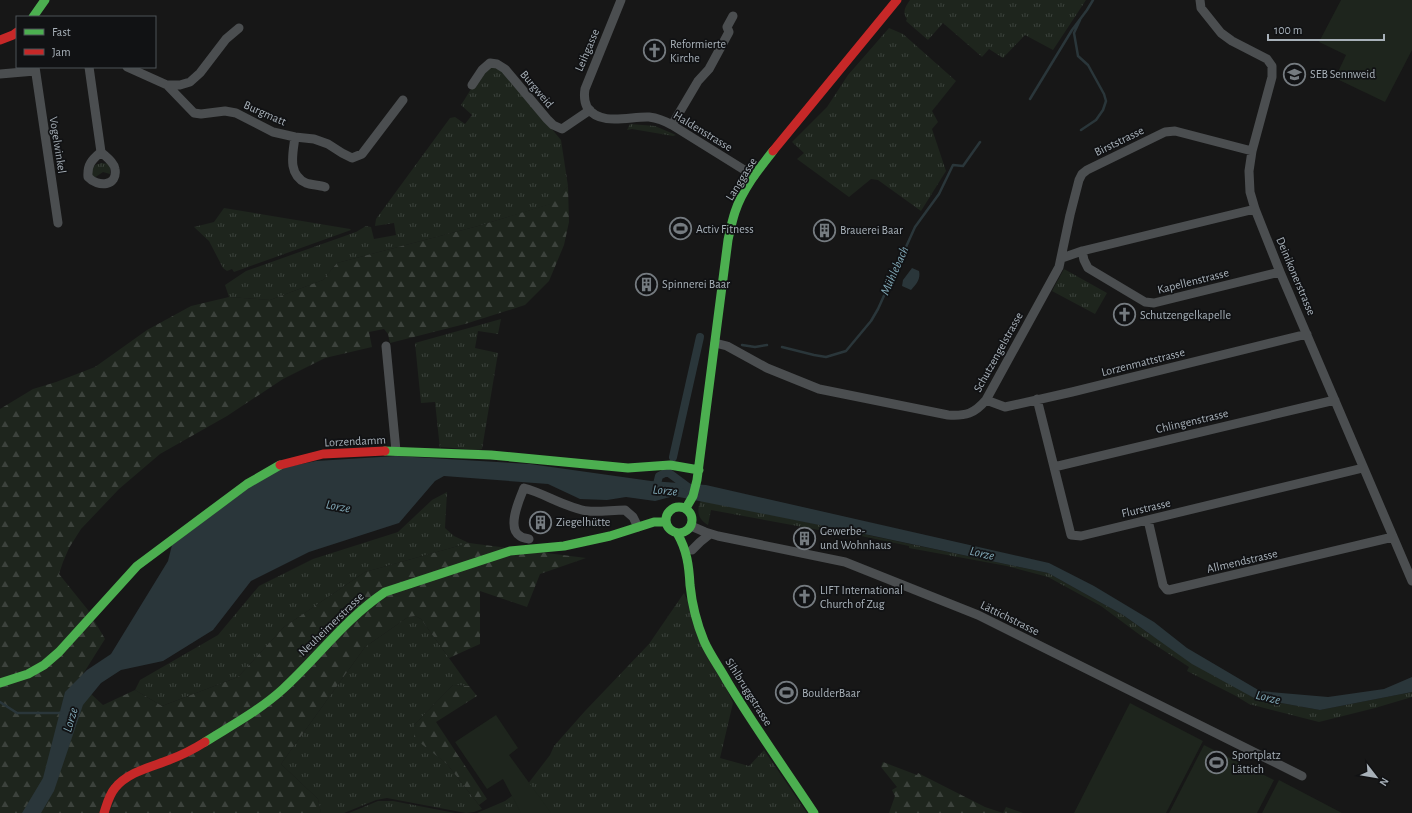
<svg xmlns="http://www.w3.org/2000/svg" width="1412" height="813" font-family="'Alegreya Sans',sans-serif">
  <style>
    .grass { fill: url(#grass-tufts) }
    .forest { fill: url(#forest-firs) }
    .garden { fill: #1e251d }
    .water { fill: #2a363a }
    .lines { fill: none; stroke-linecap: round; stroke-linejoin: round }
    .stream { stroke: #2a363a; stroke-width: 2.5 }
    .canal { stroke: #2a363a; stroke-width: 8 }
    .street { stroke: #4b4e50; stroke-width: 9 }
    .fast { stroke: #4caf50; stroke-width: 9 }
    .jam { stroke: #c62828; stroke-width: 9 }
    .labels { text-anchor: middle; dominant-baseline: central; stroke-width: 3.5; stroke-linejoin: round; paint-order: stroke }
    .poi-label { font-size: 12px; fill: #a8b1b9; stroke: #111214; text-anchor: start }
    .street-label { font-size: 12px; fill: #a8b1b9; stroke: #111214 }
    .water-label { font-size: 13px; font-style: italic; fill: #7fa6b4; stroke: #111214 }
  </style>
  <defs>
    <pattern id="grass-tufts" width="24" height="20" patternUnits="userSpaceOnUse"><rect width="24" height="20" fill="#1e251d"/><path d="M3 7l-1-3M5 7V3M7 7l1-3M15 17l-1-3M17 17v-4M19 17l1-3" fill="none" stroke="#3c423c"/></pattern>
    <pattern id="forest-firs" width="22" height="20" patternUnits="userSpaceOnUse"><rect width="22" height="20" fill="#1e251d"/><path d="M5 1l3.5 6h-7zM16 11l3.5 6h-7z" fill="#3c423c"/></pattern>
  </defs>
  <rect width="100%" height="100%" fill="#171717"/>
  <path class="grass" d="M910,0h176l-33,50 -28,-15 -22,23 -14,-9 -7,8 -39,-34 -15,17 -22,-19 1,-2c-5,-7 -2,-12 3,-19z
    M889,28l14,6 53,47 -24,30 6,11 -6,7 14,42 -25,40 -43,-31 -7,-1 -22,18 -52,-38 7,-6 -12,-11 35,-35 21,-32z
    M493,67l11,5 57,68 7,46 -17,18 -73,22 -141,37 -14,17 -53,20 -41,-3 -4,-12 21,-14 110,-39 10,-6 5,1 3,12 22,-4 -2,-12 -19,3 1,-7 74,-101 5,-1 10,7 7,-9 -11,-10c9,-13 17,-32 32,-38z
    M630,124l25,2 21,9 -3,1 -41,-7 -5,1z
    M102,163l8,1v10l-7,-2 -9,6 -3,-6 4,-7z
    M224,208l126,21 1,1 -117,42 -2,-3 -5,2 -4,-3 -14,-27 -15,-14 20,-5z
    M1064,269l43,24 -12,21 -43,-23z
    M501,319l-3,15 -20,-3 -3,17 23,5 -16,96 -4,1 -37,-3 -1,2 -5,-47 -14,1 -6,-60z
    M447,492l-2,36 9,8 15,7 -104,29 -81,55 -46,50 -76,29 -27,-16 5,-10 78,-45 41,-49 54,-27 85,-27 34,-32z
    M701,500l347,73 75,42 25,18 106,65 66,12 92,-18v5l-37,11 -56,14 -70,-18 -13,-8 -49,-25 2,-4 -49,-32 -39,-29 -53,-29 -41,-11 -98,-18v-2l-67,-14 -1,2 -130,-24 -3,15c-10,-6 -12,-14 -7,-25z
    M684,593l49,110 -13,55 29,8 15,-16 43,63h-330l28,-12 22,-16 23,-30 4,-9 31,-35 64,-67z
    M415,616l6,3 48,67 -16,-1 -39,40v12l33,27 35,45 -8,3 -8,1 -79,-15 -11,2 -32,13h-23l-3,-14 -37,-35 84,-117 43,-30z
    M378,801h15l62,12h-106z"/>
  <path class="forest" d="M568,186l1,36 -5,23 -15,36 -24,24 -60,19 -75,19 -2,-9 -4,-5 -15,3 3,15 -47,11 -42,21 -56,37 -67,38 -41,35 -38,40 -12,19 -6,14 -4,12 29,36 17,29 -27,43 25,23 32,-15 27,16 76,-29 46,-50 81,-55 104,-29 117,15 -46,16 -13,33 -47,-16v53l-31,14 -28,-39 -6,-3 -7,1 -43,30 -84,117 37,35 3,14h-321v-404l33,-20 23,-7 39,-15 52,-37 44,-24 38,-9 41,3 53,-20 14,-17 141,-37 72,-22z
    M453,685l16,1 8,10 -41,26 51,77 -8,6 -32,-41 -33,-26v-13z
    M883,762l34,13 1,-2 67,34 18,6 3,-6 17,6h-134l6,-17 -3,-6 5,-3 -16,-20z"/>
  <path class="garden" d="M1341,0h71v50l-27,52 -48,-23 2,-4 -2,-1 9,-19 -27,-13z
    M1130,703l73,38 -37,72h-92z
    M496,715l22,33 -9,7 42,58h-30l-18,-34 -16,10 -32,-47z
    M1204,745l70,35 -17,33h-88z
    M1279,780l63,33h-80z"/>
  <path class="water" d="M912,268l7,3c2,8 -3,14 -8,19l-9,-4 1,-6z
    M396,456l134,8 121,17 55,4 343,78 45,23 60,36 33,26 73,43 68,6 56,-8 28,-12v15l-92,18 -66,-12 -62,-34 -69,-49 -75,-42 -179,-38 -195,-39 -19,5 -29,-4 -19,3 -27,-1 -32,-15 -104,-8 -9,5 -36,42 -90,29 -58,29 -38,49 -50,31 -42,9 -20,13 -18,22 -29,86 -13,22h-19l21,-35 22,-86 22,-22 24,-16 57,-93 4,-16 79,-59 31,-18 34,-7z"/>
  <g class="lines">
    <path class="stream" d="M1080,20l-6,13 4,23 10,9 16,29 2,7 -3,9 -7,10 -15,10
      M1030,99l42,-69 15,-20 6,-10
      M742,345l13,2 12,-2
      M782,347l32,8 12,2 20,-6 25,-30 7,-12 37,-82 24,-33 14,-29 10,1 17,-24
      M0,702l17,11h45"/>
    <path class="canal" d="M673,457l27,-120
      M656,488l3,-12 6,-3h4l23,17"/>
    <path class="street" d="M621,0l-36,89c-1,6 -1,12 2,18 13,20 43,9 62,10 8,1 16,4 23,8l82,51
      M1200,0l1,8 20,25 11,8 35,18 5,7v11l-20,74 -3,20 1,21 5,17 25,63 132,309
      M35,67l23,156
      M89,67l12,85c5,5 13,10 14,17 3,17 -17,19 -27,8 -1,-13 4,-17 13,-25
      M127,67l40,18 27,28 7,1 24,-3 11,2 37,19 22,5 19,2 14,5 14,9 10,5 10,-4 41,-54
      M0,74l35,-3
      M167,85h13l10,-3 10,-9 26,-34 13,-11
      M472,85l10,-15 8,-7 7,1 8,5 42,50 6,6 9,4 28,-19
      M672,125l26,-44 11,-12 20,-37 -2,-5 6,-11
      M295,137c-2,16 -8,37 11,46 5,2 13,2 19,4
      M1082,251l2,9 4,8 57,34 9,1 126,-31
      M1062,258l20,-7 173,-42
      M715,343l12,3 40,22 52,21 129,26c18,1 26,-1 38,-15l73,-133 11,-52 9,-35 3,-6 5,-4 78,-38 10,-1 77,20
      M386,346l10,105
      M1037,399l34,136 10,1 282,-68
      M986,400l19,7 67,-15 235,-58
      M1054,467l281,-67
      M1148,520l15,65 4,5h2l224,-53
      M691,526l14,6 13,4 127,26 133,53 324,161
      M529,539c-3,-1 -7,-1 -9,-3 -14,-8 0,-38 4,-48 20,5 44,21 64,23 11,1 25,-1 37,-1l8,7 5,10
      M692,550l8,-8 10,-8"/>
    <path class="fast" d="M33,17l12,-17
      M385,451l106,4 137,13 42,-3 29,5
      M666 520a13 13 0 1 1 26 0a13 13 0 1 1-26 0Z
      M686,508l7,-12 4,-16 31,-240c2,-9 4,-19 7,-28 7,-22 23,-42 38,-61
      M677,533c10,17 12,33 13,52 2,20 7,39 14,56 6,14 16,27 23,40 27,45 58,88 87,132
      M0,683l28,-9 16,-9 15,-13 78,-86 110,-82 33,-19
      M205,742c27,-17 55,-32 78,-53 36,-33 61,-69 102,-97l125,-41 54,-5 46,-10 44,-14h12"/>
    <path class="jam" d="M0,40l13,-5 4,-3
      M773,151l124,-151
      M280,465l43,-11 62,-3
      M104,813c3,-9 5,-18 11,-25 13,-16 36,-21 54,-28 13,-5 25,-11 36,-18"/>
  </g>
  <defs>
    <symbol id="church-ring" viewBox="-11 -11 22 22"><circle r="9.5" fill="#111214" stroke="#757b80" stroke-width="1.5"/><path d="M-1.2-6h2.4v3.5h3.3v2.4h-3.3V6h-2.4V-.1h-3.3v-2.4h3.3Z" fill="#757b80"/></symbol>
    <symbol id="school-ring" viewBox="-11 -11 22 22"><circle r="9.5" fill="#111214" stroke="#757b80" stroke-width="1.5"/><path d="M0-5L7-2L0 1L-7-2ZM-4 1L0 2.5L4 1V4Q0 6-4 4Z" fill="#757b80"/></symbol>
    <symbol id="stadium-ring" viewBox="-11 -11 22 22"><circle r="9.5" fill="#111214" stroke="#757b80" stroke-width="1.5"/><path d="M0-5a6.5 5 0 1 0 0 10a6.5 5 0 1 0 0-10ZM-3.5-1.8h7v3.6h-7Z" fill="#757b80"/></symbol>
    <symbol id="building-ring" viewBox="-11 -11 22 22"><circle r="9.5" fill="#111214" stroke="#757b80" stroke-width="1.5"/><path d="M-4-6H4V6H1V3H-1V6H-4ZM-2.5-4.3h1.7v1.8h-1.7ZM.8-4.3h1.7v1.8H.8ZM-2.5-1h1.7V.8h-1.7ZM.8-1h1.7V.8H.8Z" fill="#757b80"/></symbol>
  </defs>
  <g fill-rule="evenodd">
    <use href="#church-ring" x="642" y="38" width="25" height="25"/>
    <use href="#school-ring" x="1282" y="62" width="25" height="25"/>
    <use href="#stadium-ring" x="668" y="216" width="25" height="25"/>
    <use href="#building-ring" x="812" y="218" width="25" height="25"/>
    <use href="#building-ring" x="634" y="272" width="25" height="25"/>
    <use href="#church-ring" x="1112" y="302" width="25" height="25"/>
    <use href="#building-ring" x="528" y="510" width="25" height="25"/>
    <use href="#building-ring" x="792" y="526" width="25" height="25"/>
    <use href="#church-ring" x="792" y="584" width="25" height="25"/>
    <use href="#stadium-ring" x="774" y="680" width="25" height="25"/>
    <use href="#stadium-ring" x="1204" y="750" width="25" height="25"/>
  </g>
  <g class="labels">
    <g class="poi-label">
      <text x="670" y="44">Reformierte<tspan x="670" dy="14">Kirche</tspan></text>
      <text x="1310" y="74">SEB Sennweid</text>
      <text x="696" y="229">Activ Fitness</text>
      <text x="840" y="230">Brauerei Baar</text>
      <text x="662" y="284">Spinnerei Baar</text>
      <text x="1140" y="315">Schutzengelkapelle</text>
      <text x="556" y="522">Ziegelhütte</text>
      <text x="820" y="531">Gewerbe-<tspan x="820" dy="14">und Wohnhaus</tspan></text>
      <text x="820" y="590">LIFT International<tspan x="820" dy="14">Church of Zug</tspan></text>
      <text x="802" y="693">BoulderBaar</text>
      <text x="1232" y="755">Sportplatz<tspan x="1232" dy="14">Lättich</tspan></text>
    </g>
    <g class="street-label">
      <text transform="translate(587 50) rotate(-67)">Leihgasse</text>
      <text transform="translate(537 89) rotate(50)">Burgweid</text>
      <text transform="translate(265 113) rotate(24)">Burgmatt</text>
      <text transform="translate(703 131) rotate(31)">Haldenstrasse</text>
      <text transform="translate(1119 141) rotate(-26)">Birststrasse</text>
      <text transform="translate(58 145) rotate(81)">Vogelwinkel</text>
      <text transform="translate(741 179) rotate(-58)">Langgasse</text>
      <text transform="translate(1296 276) rotate(67)">Deinikonerstrasse</text>
      <text transform="translate(1193 281) rotate(-14)">Kapellenstrasse</text>
      <text transform="translate(998 352) rotate(-61)">Schutzengelstrasse</text>
      <text transform="translate(1143 362) rotate(-14)">Lorzenmattstrasse</text>
      <text transform="translate(1192 421) rotate(-13)">Chlingenstrasse</text>
      <text transform="translate(355 441) rotate(-3)">Lorzendamm</text>
      <text transform="translate(1146 508) rotate(-13)">Flurstrasse</text>
      <text transform="translate(1242 561) rotate(-13)">Allmendstrasse</text>
      <text transform="translate(1010 618) rotate(26)">Lättichstrasse</text>
      <text transform="translate(331 624) rotate(-44)">Neuheimerstrasse</text>
      <text transform="translate(749 692) rotate(58)">Sihlbruggstrasse</text>
    </g>
    <g class="water-label">
      <text transform="translate(895 271) rotate(-66)">Mühlebach</text>
      <text transform="translate(665 491) rotate(5)">Lorze</text>
      <text transform="translate(338 507) rotate(11)">Lorze</text>
      <text transform="translate(982 554) rotate(13)">Lorze</text>
      <text transform="translate(1268 698) rotate(14)">Lorze</text>
      <text transform="translate(71 720) rotate(-73)">Lorze</text>
    </g>
  </g>
  <rect x="16" y="16" width="140" height="52" fill="#111214" stroke="#4d5256"/>
  <rect x="24" y="29" width="20" height="6" fill="#4caf50" stroke="#4d5256"/>
  <text x="52" y="36" font-size="12" fill="#a8b1b9">Fast</text>
  <rect x="24" y="49" width="20" height="6" fill="#c62828" stroke="#4d5256"/>
  <text x="52" y="56" font-size="12" fill="#a8b1b9">Jam</text>
  <g transform="translate(1376 777) rotate(121)" stroke="#111214" stroke-width="3" paint-order="stroke">
  <path d="M0-3L7 15L0 10L-7 15Z" fill="#a8b1b9"/>
  <text y="-6" font-size="11" font-weight="bold" text-anchor="middle" fill="#a8b1b9">N</text>
  </g>
  <path d="M1268 34v6h116v-6" fill="none" stroke="#a8b1b9" stroke-width="2"/>
  <text x="1274" y="34" font-size="12" fill="#a8b1b9" stroke="#111214" stroke-width="3" paint-order="stroke">100 m</text>
</svg>
